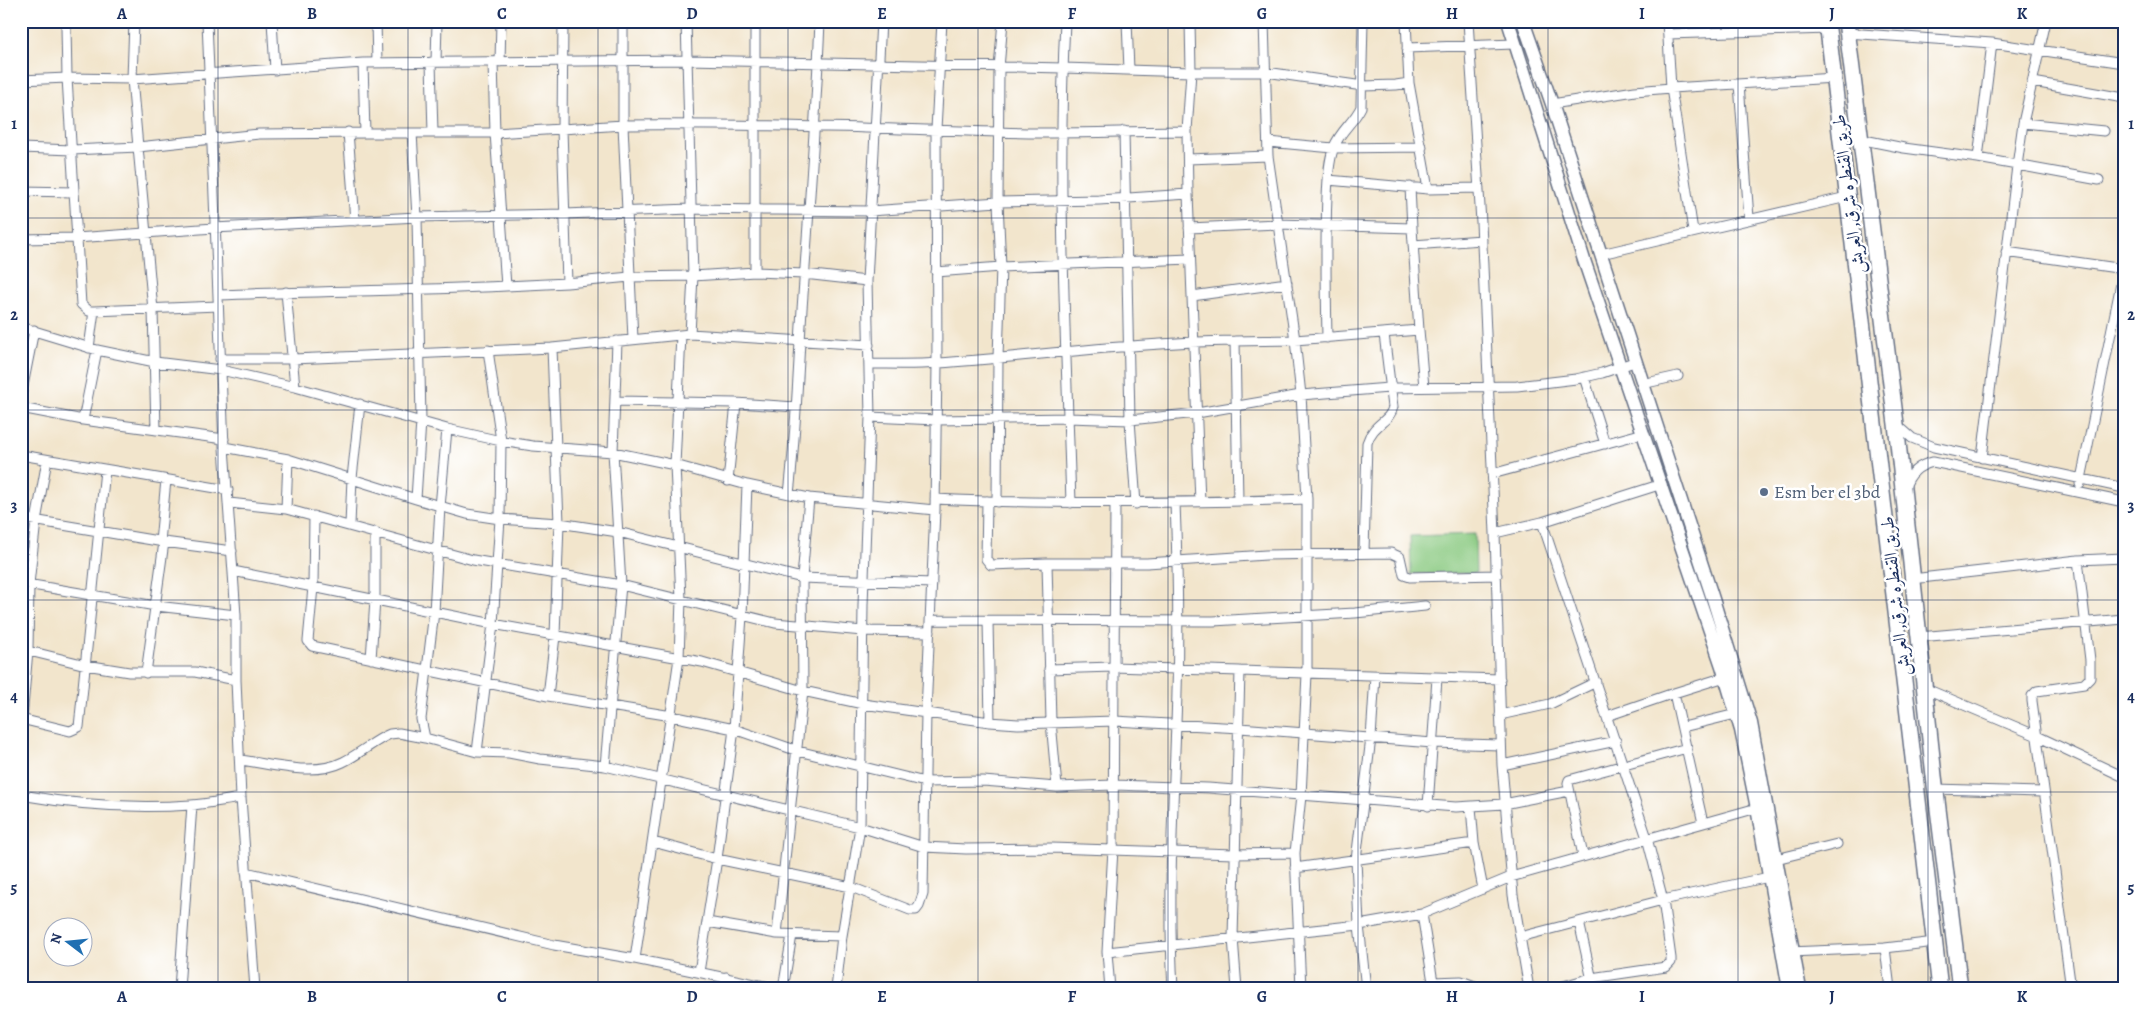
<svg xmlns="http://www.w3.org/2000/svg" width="2145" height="1010" font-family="Alegreya,Amiri,serif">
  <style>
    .green { fill: #89c980; stroke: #527c6f }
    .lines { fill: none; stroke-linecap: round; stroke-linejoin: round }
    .street-casing { stroke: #666f84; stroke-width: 11 }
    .secondary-casing { stroke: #666f84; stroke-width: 15 }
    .highway-casing { stroke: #666f84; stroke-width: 18 }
    .street { stroke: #fff; stroke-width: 9 }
    .secondary { stroke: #fff; stroke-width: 12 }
    .highway { stroke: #fff; stroke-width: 15 }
    .grid { fill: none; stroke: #1b2f5e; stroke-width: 1; stroke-opacity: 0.55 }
    .service-dot { fill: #5c6f8a; stroke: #fff; stroke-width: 2 }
    .labels { text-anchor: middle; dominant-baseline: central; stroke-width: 5; stroke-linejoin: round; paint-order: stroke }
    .street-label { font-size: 18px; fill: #1b2f5e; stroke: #fff }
    .service-label { font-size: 18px; fill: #4e5e75; stroke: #fff; text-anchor: start }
    .neatline { fill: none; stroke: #1b2f5e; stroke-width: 2 }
    .grid-label { font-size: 16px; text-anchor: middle; font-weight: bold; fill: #1b2f5e }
  </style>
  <rect width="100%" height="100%" fill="#fff"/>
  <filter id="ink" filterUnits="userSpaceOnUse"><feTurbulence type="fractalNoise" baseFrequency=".02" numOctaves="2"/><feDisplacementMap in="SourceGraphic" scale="10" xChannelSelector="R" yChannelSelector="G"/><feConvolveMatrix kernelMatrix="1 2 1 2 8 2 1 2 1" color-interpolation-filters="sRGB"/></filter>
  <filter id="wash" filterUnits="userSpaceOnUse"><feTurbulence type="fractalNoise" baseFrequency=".0096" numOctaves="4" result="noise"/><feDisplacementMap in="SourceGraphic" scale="20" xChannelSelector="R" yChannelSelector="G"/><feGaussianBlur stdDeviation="1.12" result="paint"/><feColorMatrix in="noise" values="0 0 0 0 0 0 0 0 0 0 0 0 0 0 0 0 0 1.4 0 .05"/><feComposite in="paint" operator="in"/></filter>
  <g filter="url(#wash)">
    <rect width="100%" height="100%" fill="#f2e5cc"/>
    <path class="green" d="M1475,534l1,39 -65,1 -1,-38z"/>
  </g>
  <g filter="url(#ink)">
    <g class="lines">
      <defs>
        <path id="street" d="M71,21l-5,6 1,51 14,226 8,7h5l124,-5
          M207,21l17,426 12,168v65l5,118 14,191
          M272,21l3,49
          M376,21l1,42
          M623,21v104c125,-1 250,3 375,7 63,3 126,-1 189,-1
          M1065,21c-8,161 1,322 6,482
          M1127,21l2,49
          M1190,21l1,51 -4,59 1,63 12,308
          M1264,21l4,135 27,184 6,55 6,104v175l-6,122 -6,57 6,136
          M1406,21l3,62 19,106
          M1468,21l13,201 14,311 7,232 11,130 16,94
          M1667,21l4,67 22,143
          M2099,21l25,4
          M1847,33l145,10 132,20
          M1668,34l161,-5
          M1407,48l107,-4
          M431,62l2,71
          M436,62l1,-41
          M493,62l2,71 11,153 61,-3 -5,-154 61,-4 10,214
          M500,62l1,-41
          M363,63l2,70h130l67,-4 1,-108
          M21,80l46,-2 65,1 231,-16 325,-3 375,8 128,4h75l97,14 33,-1 13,-2
          M2033,82l91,16
          M1739,84l10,134
          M1552,104l83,-13 36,-3 164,-10
          M2023,123l81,8
          M1124,131l6,289 6,84
          M348,132l7,89
          M412,133l5,84 4,204 -5,78
          M1859,139l45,9 74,10 121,22
          M1268,142l65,6 89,-1
          M21,148l51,2 66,-3 -6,-68 2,-58
          M1978,158l14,-115
          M1188,159l80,-3
          M1328,180l100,9 51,-1
          M1410,187l2,41
          M21,191l53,1
          M1189,228l90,-4 133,4 7,102
          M21,239l55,-1 138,-10 203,-11 148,-3 125,-5 180,2 128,-9 101,-2 89,-6
          M1413,245l69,-5
          M2006,252l118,17
          M1601,254l246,-57
          M755,272v-251
          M936,272l65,-5 189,-8
          M567,283l63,-6 63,-1 62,-4 49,2 63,7
          M286,292l9,95
          M218,295c96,-4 192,-4 288,-9
          M1192,296l95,-13
          M21,327l76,23 58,12 66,8 74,17 152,42 54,12 32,5 80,6 62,13 6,134 -2,59 -44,301
          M690,334l179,11
          M681,335l-6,130 72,20 -5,131 -8,113 -17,130 -18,113
          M1327,338c-1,-48 -2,-95 0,-142 1,-15 1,-34 7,-49 6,-16 20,-25 27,-40l2,-86
          M1235,341l60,-1 124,-10 5,57
          M89,348l5,-37
          M552,348l138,-14 3,-58 -7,-255
          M220,359h73l259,-11 7,175 -4,113 -7,60 -236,-50 -4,-5 5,-54 -80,-16
          M870,364c23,0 46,1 69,-1 98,-7 197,-21 296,-22l3,160
          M1584,377l21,67
          M1642,384l36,-8
          M21,396l13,-66
          M616,401l120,2 59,4
          M21,408l62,12 141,19
          M870,417l66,3 132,-2 62,2 67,-7 104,-18 88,-7 128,-2 59,-7 26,-6 32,-11
          M83,420l14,-70
          M1896,424l16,14 22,9 190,41
          M447,429l-7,78 -6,105 -13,107 4,19 52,14 32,1 31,6 65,7 255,61 64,20 42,2 85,-1 183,6 61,-1
          M156,430l-3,-120 -15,-163 121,-13 106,-1
          M224,447l64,12 128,40 51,15 33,5 59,4 59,9 184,46 7,-80
          M21,455l207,35
          M1982,458l35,-292 6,-43 23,-102
          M1492,474l152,-41
          M728,481l8,-78
          M2080,484l44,-215
          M747,485l62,13 126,12
          M1905,488c4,-15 14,-23 28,-26l191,40
          M789,494c7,-61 9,-124 13,-185 7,-96 14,-192 18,-288
          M935,499c124,6 247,4 372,0
          M987,501l-1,58 5,6 56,-2
          M997,502l1,-145 3,-90 -3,-65 1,-134 4,-47
          M229,503l57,6 187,51 148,25 154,38 88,8 67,1
          M286,509l2,-50
          M314,516l-1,71 180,37 209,38 101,29 60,13 127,18
          M21,518l143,24 -18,131
          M1542,522l105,316 16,62 8,58v4l-5,5 -75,11 -38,11
          M350,525l2,-47 8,-74
          M1495,533l47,-11 120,-38
          M160,542l6,-62
          M164,542l68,9
          M1364,553l3,-110c6,-20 23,-21 26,-36l-9,-73
          M1912,579l166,-19 46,-2
          M21,583l135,23 80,9
          M930,620l283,1 142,-8 70,-7
          M988,621l2,101 28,2 97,-3 125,7 193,15 67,2
          M1919,637l205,-18
          M21,649l65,16 43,7h66l41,8
          M371,659l4,-59v-68
          M1049,669l64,-2 127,4
          M1924,688l111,47 89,42
          M1674,693l51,-16
          M548,696l124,20 62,13 64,22 127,31 58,-1 74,6 57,-2 94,3 248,19 48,-3 65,-13
          M1500,715l50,-11 46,-22
          M1607,716l67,-23 29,130
          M21,719l49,12 9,-4 26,-257
          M22,719l6,-69 1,-66 7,-63 11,-61
          M1683,727l53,-13
          M477,752l16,-128 7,-105 1,-78 -13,-91
          M240,760c32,4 73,17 103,2 15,-7 34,-23 47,-28l9,-1 26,5
          M1502,765l114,-24
          M605,766l16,-181 -8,-133 4,-111
          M1057,787l-6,-65 -4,-159h100l119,-8 125,-2 9,4 4,18 6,2 87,-2
          M1935,789l108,3
          M21,795c56,10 114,14 170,10 17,-1 34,-5 50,-7
          M1428,806l9,-128
          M1471,807l3,36 9,46
          M653,842l64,17 134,28 59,23h6l3,-4 4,-12 3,-182 9,-202 2,-146 -1,-235 6,-108
          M1583,856l-15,-73 1,-3 118,-32
          M1776,859l61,-15
          M1295,868l179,-25
          M246,872l308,73 81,14 144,30
          M1422,914l11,68 28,-1 22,8
          M707,922l70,12 65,2
          M1579,922l15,67
          M777,934l26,-243 -1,-113 130,5
          M1520,937l143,-37 106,-23
          M1885,948l50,-6
          M1107,952l252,-27 63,-11 89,-37 246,-69
          M1789,952l96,-4 5,41
          M179,989l13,-184
          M724,989l2,-12
          M783,989l9,-54
          M836,989l6,-53 18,-109 3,-222 7,-188 -3,-136 14,-260
          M1110,989l-3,-37 6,-103 2,-345
          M1173,989c-5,-89 0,-178 3,-266 3,-73 2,-147 -1,-220
          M1237,989l-4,-51 7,-267 260,8
          M1366,989l-7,-64 -3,-65 15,-122 4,-62
          M2071,989l-39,-288v-5l5,-5 47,-7 6,-6v-18l-12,-100"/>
        <path id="secondary" d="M1508,21l76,239 138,406 19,64 16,78 32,181
          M1523,21l29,83 161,495 38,124 49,266"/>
        <path id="highway" d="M1827,21l113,968
          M1846,21l50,403 38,352 26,213"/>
      </defs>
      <use href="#street" class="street-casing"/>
      <use href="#secondary" class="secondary-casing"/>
      <use href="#highway" class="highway-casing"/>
      <use href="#street" class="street"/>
      <use href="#secondary" class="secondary"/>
      <use href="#highway" class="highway"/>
    </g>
  </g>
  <path class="grid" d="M218,21v968M408,21v968M598,21v968M788,21v968M978,21v968M1168,21v968M1358,21v968M1548,21v968M1738,21v968M1928,21v968M21,218h2103M21,410h2103M21,600h2103M21,792h2103"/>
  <circle class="service-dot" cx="1764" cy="492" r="5"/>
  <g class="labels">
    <g class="street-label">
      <text transform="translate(1848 194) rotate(-97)">طريق القنطره شرق, العريش</text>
      <text transform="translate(1895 596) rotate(-96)">طريق القنطره شرق, العريش</text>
    </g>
    <g class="service-label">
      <text x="1774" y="492">Esm ber el 3bd</text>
    </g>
  </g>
  <rect width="2145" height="1010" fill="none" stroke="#fff" stroke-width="55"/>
  <g transform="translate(68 942) rotate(286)"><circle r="24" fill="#ffffff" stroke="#a4acbf"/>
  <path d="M0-4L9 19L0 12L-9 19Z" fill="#1f6fb2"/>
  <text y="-8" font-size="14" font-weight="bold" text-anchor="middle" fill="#1b2f5e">N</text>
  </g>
  <rect x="28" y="28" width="2090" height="954" class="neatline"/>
  <g class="grid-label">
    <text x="122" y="19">A</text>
    <text x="312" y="19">B</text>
    <text x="502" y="19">C</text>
    <text x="692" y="19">D</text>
    <text x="882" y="19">E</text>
    <text x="1072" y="19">F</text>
    <text x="1262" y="19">G</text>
    <text x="1452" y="19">H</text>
    <text x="1642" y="19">I</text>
    <text x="1832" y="19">J</text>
    <text x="2022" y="19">K</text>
    <text x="14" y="129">1</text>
    <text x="2131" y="129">1</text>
    <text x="14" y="320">2</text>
    <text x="2131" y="320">2</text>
    <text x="14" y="511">3</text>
    <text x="2131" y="511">3</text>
    <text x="14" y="702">4</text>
    <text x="2131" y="702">4</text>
    <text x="14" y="893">5</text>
    <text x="2131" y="893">5</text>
    <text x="122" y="1002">A</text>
    <text x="312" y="1002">B</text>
    <text x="502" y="1002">C</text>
    <text x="692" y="1002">D</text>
    <text x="882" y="1002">E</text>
    <text x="1072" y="1002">F</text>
    <text x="1262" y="1002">G</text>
    <text x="1452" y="1002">H</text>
    <text x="1642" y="1002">I</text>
    <text x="1832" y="1002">J</text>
    <text x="2022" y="1002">K</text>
  </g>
</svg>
